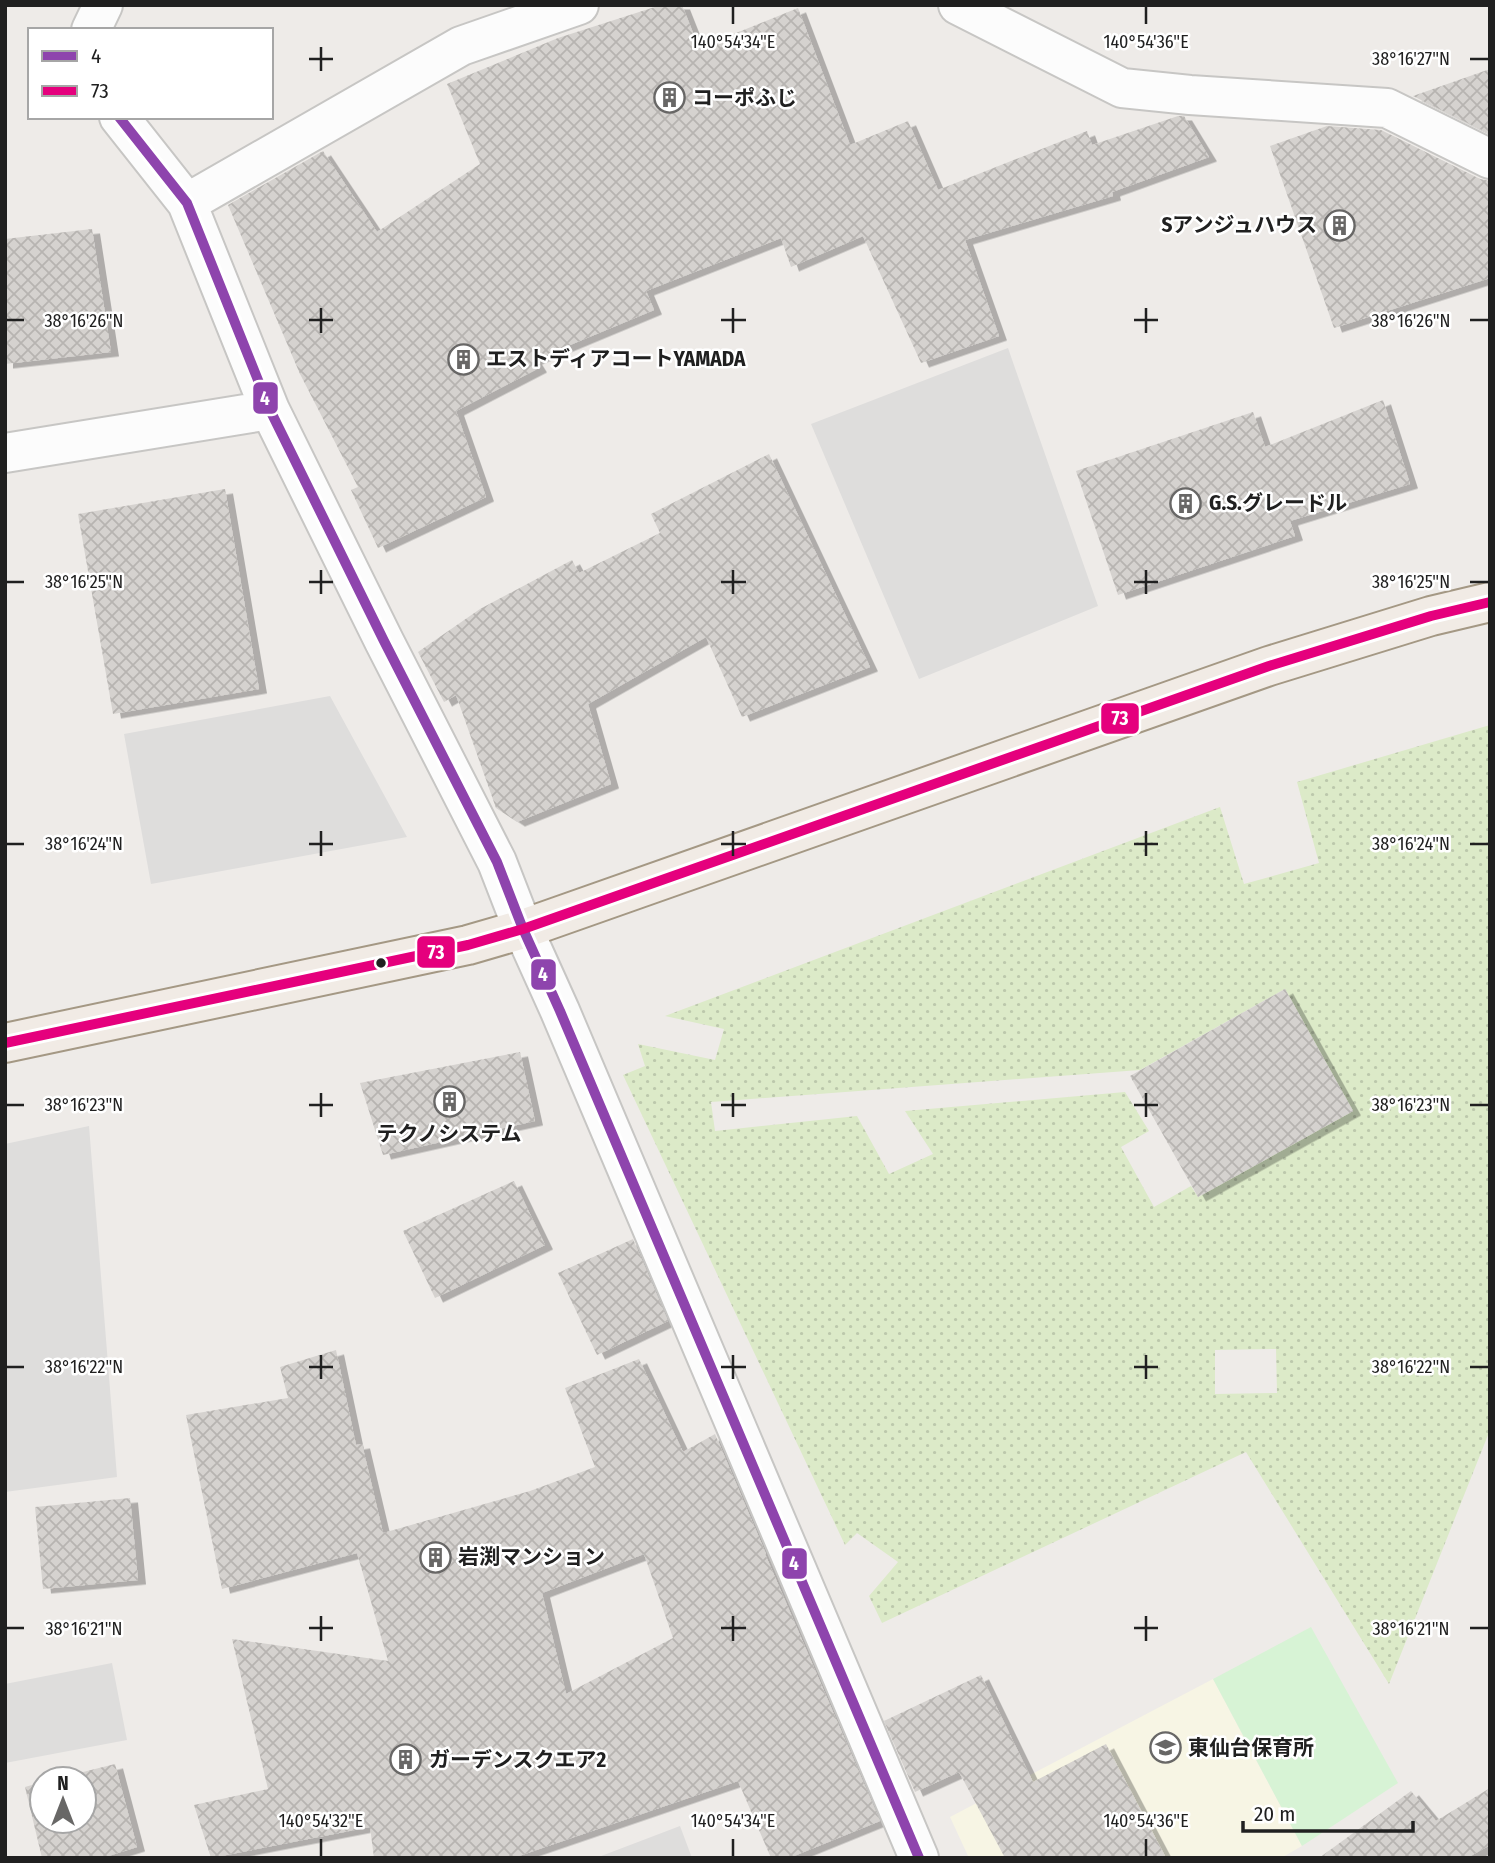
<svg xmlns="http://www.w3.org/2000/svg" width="1495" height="1863" font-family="'Fira Sans Condensed','Noto Sans JP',sans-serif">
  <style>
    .education { fill: #f7f5e4 }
    .grass { fill: url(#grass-dots); fill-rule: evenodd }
    .park { fill: #d7f3d5 }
    .parking { fill: #dedddc }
    .building { fill: url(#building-cross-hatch); fill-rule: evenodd; filter: url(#shadow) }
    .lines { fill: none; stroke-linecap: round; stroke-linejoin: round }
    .minor-casing { stroke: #c7c6c4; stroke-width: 42 }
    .primary-casing { stroke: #a49884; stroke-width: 42 }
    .minor { stroke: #fcfcfc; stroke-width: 38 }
    .primary { stroke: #f1ebe5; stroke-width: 38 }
    .bus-1-casing { stroke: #fff; stroke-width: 16 }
    .bus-2-casing { stroke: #fff; stroke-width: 16 }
    .bus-1 { stroke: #8e44ad; stroke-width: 10 }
    .bus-2 { stroke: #e5007d; stroke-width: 10 }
    .ticks { fill: none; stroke: #202020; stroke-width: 2.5 }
    .bus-dot { fill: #202020; stroke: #fff; stroke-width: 2.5 }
    .labels { text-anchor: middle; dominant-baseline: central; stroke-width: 5; stroke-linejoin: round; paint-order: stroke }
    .poi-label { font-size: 21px; font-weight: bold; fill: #202020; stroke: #fff; text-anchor: start }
    .ticks-label { font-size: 18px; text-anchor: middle; fill: #202020; stroke: #fff; stroke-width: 5; stroke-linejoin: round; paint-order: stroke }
    .line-badge { stroke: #fff; stroke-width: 2.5 }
    .badge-label { font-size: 19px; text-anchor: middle; font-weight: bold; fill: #fff }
  </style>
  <defs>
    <pattern id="grass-dots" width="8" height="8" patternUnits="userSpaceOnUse" patternTransform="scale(1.75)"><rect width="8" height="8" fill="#dceac8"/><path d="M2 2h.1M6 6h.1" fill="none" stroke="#bcc8ac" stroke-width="1.8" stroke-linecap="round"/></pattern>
    <pattern id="building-cross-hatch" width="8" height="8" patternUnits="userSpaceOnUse" patternTransform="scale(1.75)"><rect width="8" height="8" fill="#d5d2cf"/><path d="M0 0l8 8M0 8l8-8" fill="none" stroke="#b7b4b1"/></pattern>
    <filter id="shadow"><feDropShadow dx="8" dy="4.5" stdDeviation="0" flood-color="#0004"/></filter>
  </defs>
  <rect width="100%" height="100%" fill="#eeebe8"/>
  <path class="education" d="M1213,1679l89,167 -21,12h-312l-19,-41z"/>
  <path class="grass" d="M1490,725v705l-101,254 -143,-232 -364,171 -13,-27 29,-34 -41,-29 -12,12 -222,-470 22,-9 -7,-22 77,16 9,-31 -59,-13 555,-209 24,77 75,-21 -22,-81zM1285,989l68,122 -155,86 -7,-11 -37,21 -33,-60 28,-16 -24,-39 -220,19 28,43 -44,20 -32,-58 -142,15 -4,-29 429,-32zM1276,1349l1,44 -62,1v-44z"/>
  <path class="park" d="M1311,1627l87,156 -96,63 -89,-167z"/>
  <path class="parking" d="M1008,348l90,258 -179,73 -108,-255z
    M330,696l77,141 -256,47 -27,-150z
    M89,1126l28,351 -112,15v-348z
    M112,1663l15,77 -122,23v-79z
    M680,1826l12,32h-96z"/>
  <path class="building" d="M661,5h21l17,43 99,-40 52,137 58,-24 30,69 149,-59 5,14 86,-29h6l25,41 -97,35 1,4 -148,44 34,96 -78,27 -58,-127 -72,31 -10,-29 -135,53 8,19 -120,50 5,8 -83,43 30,86 -108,51 -27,-58 7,-3 -58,-113 -72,-169 95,-54 54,81 103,-68 -33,-80 111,-46z
    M1490,69v65l-77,-38z
    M1327,126l54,4 99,49 10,2v97l-156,50 -64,-182z
    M92,229l19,123 -106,12v-125z
    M1383,400l27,84 -120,37 5,15 -177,59 -42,-124 177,-59 12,35z
    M769,454l101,213 -128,50 -36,-80 -118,67 23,80 -94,38 -21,-14 -40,-113 -12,7 -26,-50 62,-43 92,-49 7,13 81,-40 -9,-19z
    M225,489l34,200 -146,25 -35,-200z
    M1285,989l68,122 -155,86 -68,-121z
    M520,1052l15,69 -152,34 -23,-72z
    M514,1181l31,64 -110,53 -32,-67z
    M633,1239l35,82 -71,34 -39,-82z
    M336,1350l20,95 6,-1 21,89 147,-42 65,-24 -30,-79 74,-29 44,93 32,-18 51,120h-1l115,267 -91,37h-18l-33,-77 -225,77h-139l-4,-31 -159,31 -17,-53 74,-16 -36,-150 156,22 -31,-108 -135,36 -36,-174 102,-17 -8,-31zM644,1554l29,84 -107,56 -24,-101z
    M130,1498l8,82 -95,9 -8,-82z
    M981,1675l52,107 73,-38 60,114h-161l-46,-86 -44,20 -31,-71z
    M115,1764l22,83 -35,11h-60l-17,-71 17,-5v39h42v-42h-29z
    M1490,1788v57l-23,13h-148l92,-67 25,30z"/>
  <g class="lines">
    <defs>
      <path id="minor" d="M958,5l164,83 68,7 197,13 103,51
        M91,30l12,-25
        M119,117l68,86 83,207 114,231 113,221 26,67 37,82 359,847
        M187,203l274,-157 118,-41
        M5,453l265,-43"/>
      <path id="primary" d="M5,1043l463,-98 55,-16 746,-263 162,-50 59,-14"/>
    </defs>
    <use href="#minor" class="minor-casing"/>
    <use href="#primary" class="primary-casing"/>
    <use href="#minor" class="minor"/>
    <use href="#primary" class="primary"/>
    <defs>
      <path id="bus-1" d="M119,117l68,86 83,207 114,231 113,221 26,67 37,82 359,847"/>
      <path id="bus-2" d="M5,1043l463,-98 55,-16 746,-263 162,-50 59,-14"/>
    </defs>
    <use href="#bus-1" class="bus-1-casing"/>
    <use href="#bus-2" class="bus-2-casing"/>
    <use href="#bus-1" class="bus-1"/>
    <use href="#bus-2" class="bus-2"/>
  </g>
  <path class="ticks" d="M733,7v17M1146,7v17M321,47v24M309,59h24M1470,59h18M321,308v25M733,308v25M1146,308v25M7,320h17M309,320h24M721,320h25M1134,320h24M1470,320h18M321,570v24M733,570v24M1146,570v24M7,582h17M309,582h24M721,582h25M1134,582h24M1470,582h18M321,831v25M733,831v25M1146,831v25M7,844h17M309,844h24M721,844h25M1134,844h24M1470,844h18M321,1093v24M733,1093v24M1146,1093v24M7,1105h17M309,1105h24M721,1105h25M1134,1105h24M1470,1105h18M321,1355v24M733,1355v24M1146,1355v24M7,1367h17M309,1367h24M721,1367h25M1134,1367h24M1470,1367h18M321,1616v25M733,1616v25M1146,1616v25M7,1628h17M309,1628h24M721,1628h25M1134,1628h24M1470,1628h18M321,1839v17M733,1839v17M1146,1839v17"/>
  <defs>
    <symbol id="building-ring" viewBox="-11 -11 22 22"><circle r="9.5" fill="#fff" stroke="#686766" stroke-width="1.5"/><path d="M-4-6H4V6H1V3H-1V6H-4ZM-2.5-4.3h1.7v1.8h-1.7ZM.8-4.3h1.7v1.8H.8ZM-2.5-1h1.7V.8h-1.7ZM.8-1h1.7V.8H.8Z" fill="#686766"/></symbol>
    <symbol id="school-ring" viewBox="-11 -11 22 22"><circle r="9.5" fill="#fff" stroke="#686766" stroke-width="1.5"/><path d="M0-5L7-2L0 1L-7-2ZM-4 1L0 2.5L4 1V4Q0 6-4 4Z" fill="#686766"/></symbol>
  </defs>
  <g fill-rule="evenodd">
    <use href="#building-ring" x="652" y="80" width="35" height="35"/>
    <use href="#building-ring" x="1322" y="208" width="35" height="35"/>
    <use href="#building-ring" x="446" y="342" width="35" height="35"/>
    <use href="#building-ring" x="1168" y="486" width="35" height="35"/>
    <use href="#building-ring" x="432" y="1084" width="35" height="35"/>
    <use href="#building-ring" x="418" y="1540" width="35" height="35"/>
    <use href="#school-ring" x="1148" y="1730" width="35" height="35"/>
    <use href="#building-ring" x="388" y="1742" width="35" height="35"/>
  </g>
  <circle class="bus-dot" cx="381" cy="963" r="6"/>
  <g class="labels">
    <g class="poi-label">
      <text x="692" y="98">コーポふじ</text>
      <text x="1317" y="225" text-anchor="end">Sアンジュハウス</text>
      <text x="486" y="359">エストディアコートYAMADA</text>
      <text x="1209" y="503">G.S.グレードル</text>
      <text x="449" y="1134" text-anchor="middle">テクノシステム</text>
      <text x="458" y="1557">岩渕マンション</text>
      <text x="1188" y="1748">東仙台保育所</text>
      <text x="429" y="1760">ガーデンスクエア2</text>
    </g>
  </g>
  <g class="ticks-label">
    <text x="733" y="48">140°54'34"E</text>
    <text x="1146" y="48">140°54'36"E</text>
    <text x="1411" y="65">38°16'27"N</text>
    <text x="84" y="327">38°16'26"N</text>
    <text x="1411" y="327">38°16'26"N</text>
    <text x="84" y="588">38°16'25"N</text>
    <text x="1411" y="588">38°16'25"N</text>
    <text x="84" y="850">38°16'24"N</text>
    <text x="1411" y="850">38°16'24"N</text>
    <text x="84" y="1111">38°16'23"N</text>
    <text x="1411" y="1111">38°16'23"N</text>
    <text x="84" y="1373">38°16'22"N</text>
    <text x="1411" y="1373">38°16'22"N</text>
    <text x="84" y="1635">38°16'21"N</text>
    <text x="1411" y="1635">38°16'21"N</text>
    <text x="321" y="1827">140°54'32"E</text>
    <text x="733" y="1827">140°54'34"E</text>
    <text x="1146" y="1827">140°54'36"E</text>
  </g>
  <g class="line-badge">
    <rect x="252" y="381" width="27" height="34" rx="7" fill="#8e44ad"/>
    <rect x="1100" y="702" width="40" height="33" rx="7" fill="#e5007d"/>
    <rect x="416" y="935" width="40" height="34" rx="7" fill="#e5007d"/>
    <rect x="530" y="958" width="27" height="33" rx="7" fill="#8e44ad"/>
    <rect x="781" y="1547" width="27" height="33" rx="7" fill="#8e44ad"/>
  </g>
  <g class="badge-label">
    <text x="265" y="405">4</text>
    <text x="1120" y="725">73</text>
    <text x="436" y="959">73</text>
    <text x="543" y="981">4</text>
    <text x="794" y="1570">4</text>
  </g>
  <rect width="1495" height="1863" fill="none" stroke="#202020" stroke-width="14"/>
  <rect x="28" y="28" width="245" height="91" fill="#ffffff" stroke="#a6a6a6" stroke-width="2"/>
  <rect x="42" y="51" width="35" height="10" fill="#8e44ad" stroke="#a6a6a6" stroke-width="2"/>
  <text x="91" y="63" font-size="21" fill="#202020">4</text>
  <rect x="42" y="86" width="35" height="10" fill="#e5007d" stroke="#a6a6a6" stroke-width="2"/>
  <text x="91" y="98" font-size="21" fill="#202020">73</text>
  <g transform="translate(63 1800)"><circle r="33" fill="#ffffff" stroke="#a6a6a6" stroke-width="2"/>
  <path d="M0-5L12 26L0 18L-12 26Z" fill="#686766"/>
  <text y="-10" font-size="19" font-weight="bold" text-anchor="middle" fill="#202020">N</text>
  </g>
  <path d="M1243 1821v10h170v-10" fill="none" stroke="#202020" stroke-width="3.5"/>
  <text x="1254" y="1821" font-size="21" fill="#202020" stroke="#ffffff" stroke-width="5" paint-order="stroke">20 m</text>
</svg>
